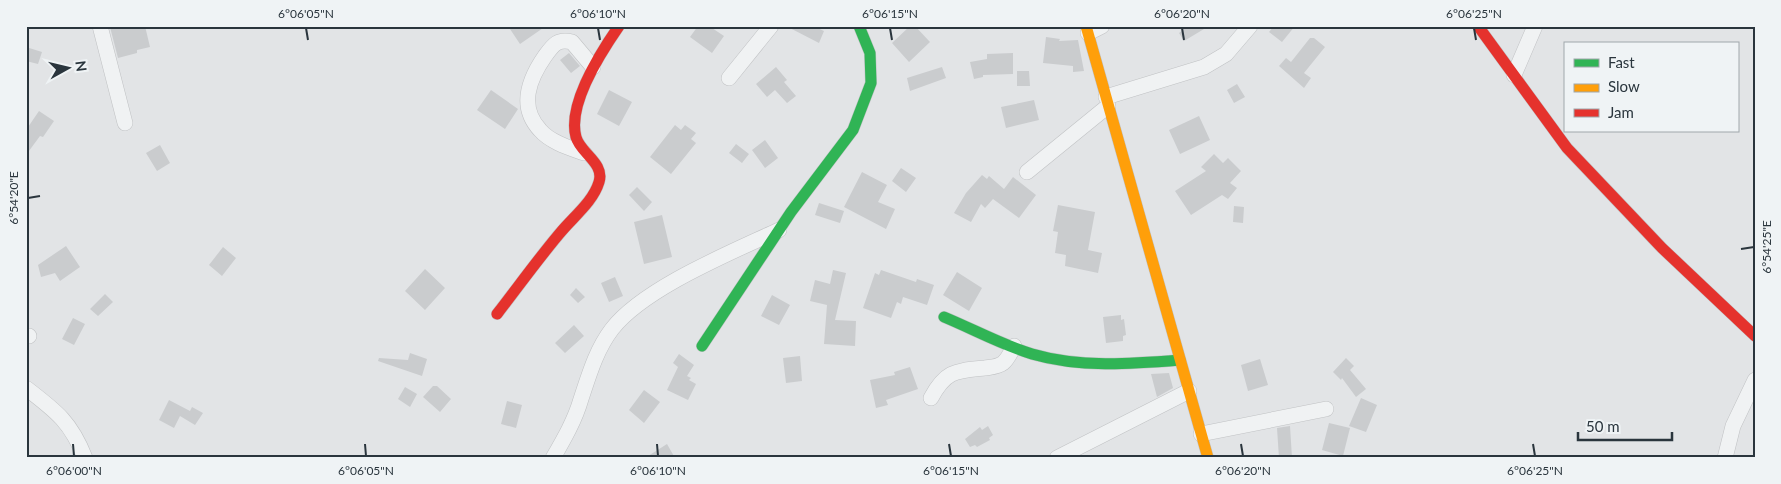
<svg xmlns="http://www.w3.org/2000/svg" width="1781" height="484" font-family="Lato,sans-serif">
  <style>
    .building { fill: #caccce }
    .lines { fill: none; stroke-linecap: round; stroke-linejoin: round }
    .street-casing { stroke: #c0c2c4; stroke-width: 16 }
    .fast-casing { stroke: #c0c2c4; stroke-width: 12 }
    .slow-casing { stroke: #c0c2c4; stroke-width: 12 }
    .jam-casing { stroke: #c0c2c4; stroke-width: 12 }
    .street { stroke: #f0f2f3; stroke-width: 15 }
    .fast { stroke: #30b455; stroke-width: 11 }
    .slow { stroke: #ff9f0a; stroke-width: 11 }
    .jam { stroke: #e5322d; stroke-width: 11 }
    .ticks { fill: none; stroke: #2a353d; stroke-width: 2 }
    .neatline { fill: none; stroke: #2a353d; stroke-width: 2 }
    .ticks-label { font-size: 12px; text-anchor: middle; fill: #2a353d }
  </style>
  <rect width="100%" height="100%" fill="#e2e4e6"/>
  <path class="building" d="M132,26v3l13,-3 5,21 -13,3v3l-19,5 -8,-31z
    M508,26h38l-26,18z
    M698,26h11l15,10 -12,17 -22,-16z
    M786,26h27l11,5 -5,12z
    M910,26h5l15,16 -21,20 -17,-19z
    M1180,26h29l-25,15 -5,-8 4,-3z
    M1274,26h21l-13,16 -13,-10z
    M1046,37l14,2 -1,2 19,-1 6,31 -11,1v-6l-30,-3z
    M1310,38h4l11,9 -21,26 7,5 -7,10 -25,-22 7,-8 5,4z
    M26,47l16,5 -4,12 -12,-3z
    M569,53l11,13 -9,7 -11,-13z
    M1013,53v21l-30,1v2l-9,2 -4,-17 17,-3v-5z
    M776,67l11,13 -3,2 12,14 -9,7 -12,-13 -8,7 -11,-13z
    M942,67l4,11 -36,13 -3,-13z
    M1017,71h12l1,15h-13z
    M1237,84l8,13 -11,6 -7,-13z
    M491,90l27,19 -13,20 -28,-19z
    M609,90l23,12 -13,24 -22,-12z
    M1034,100l5,20 -33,8 -5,-21z
    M39,111l15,10 -11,16 -3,-1 -14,19v-25z
    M1199,116l11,24 -30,14 -11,-24z
    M675,125l6,5 4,-5 11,8 -5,6 5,4 -25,31 -21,-17z
    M765,140l13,18 -13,10 -13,-18z
    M736,144l13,10 -7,9 -13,-10z
    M160,145l10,18 -13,8 -11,-18z
    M1214,154l9,9 5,-5 13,13 -11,12 7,5 -9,11 -6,-4 -31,20 -16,-24 31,-20 -5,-4z
    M901,168l15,10 -10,14 -14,-11z
    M862,172l25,13 -9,17 17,7 -9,20 -42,-22z
    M982,175l5,4 2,-3 15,13 9,-12 23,18 -17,23 -26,-19 -8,9 -4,-4 -10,18 -17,-9 12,-20z
    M637,187l15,15 -8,9 -15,-16z
    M819,203l25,8 -4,12 -25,-8z
    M1058,205l37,7 -7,38 14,3 -4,20 -33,-7 1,-11 -11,-2 3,-21 -5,-1z
    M1234,206l10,1 -1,16 -10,-1z
    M662,215l10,42 -28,7 -10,-42z
    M66,246l14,21 -20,14 -5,-8 -14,4 -3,-12z
    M223,247l13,11 -14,18 -13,-11z
    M425,269l20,19 -20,22 -20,-19z
    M833,270l13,3 -11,47 21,1 -1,25 -31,-2 3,-39 -17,-4 5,-21 15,4z
    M881,270l35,12 1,-3 17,6 -7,20 -24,-8 -2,7 -4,-2 -6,16 -28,-10 12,-35 4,2z
    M957,272l25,16 -13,23 -26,-16z
    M615,277l8,19 -14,6 -8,-19z
    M576,288l9,9 -7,6 -8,-8z
    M105,294l8,8 -15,14 -8,-7z
    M772,295l18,10 -11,20 -18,-9z
    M1121,315v5l3,-1 2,16 -3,1v5l-17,2 -3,-26z
    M73,318l12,6 -11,21 -12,-6z
    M574,325l10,11 -19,17 -10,-10z
    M410,353l17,6 -5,17 -44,-15 1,-3 29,2z
    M679,354l15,11 -7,11 4,2 -2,2 7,4 -8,16 -21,-10 11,-23 -5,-4z
    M800,356l2,25 -16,2 -3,-25z
    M1346,358l8,8 -4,4 16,19 -10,8 -14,-19 -1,2 -8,-8z
    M1260,359l8,26 -20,6 -7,-26z
    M910,367l8,22 -32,11 2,5 -12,3 -6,-28 25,-5 -1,-3z
    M1169,373l4,15 -16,9 -6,-23z
    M433,386h4l14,13 -11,13 -17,-15z
    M405,387l12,7 -7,13 -12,-8z
    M644,390l16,12 -16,21 -15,-13z
    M1361,398l16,7 -11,27 -17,-6z
    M169,400l21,11 2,-4 11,6 -8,12 -15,-9 -6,12 -15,-8z
    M507,401l15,4 -6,23 -15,-4z
    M1329,423l21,5 -7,28 -21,-6z
    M988,426l5,9 -4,3 1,2 -13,7 -2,-2 -5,2 -5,-8 15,-12 2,3z
    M1290,426l2,32h-13l-2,-30z
    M667,444l8,14h-30z"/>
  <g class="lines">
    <defs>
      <path id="street" d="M100,26l25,97
        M1088,33l14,-7
        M1514,75l21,-49
        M729,78l42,-52
        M1106,97l98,-30 22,-13 24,-28
        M584,153c-14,-5 -34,-11 -44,-23 -22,-24 -11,-51 5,-74 8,-11 13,-18 27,-14l21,25
        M1027,172l81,-66
        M26,336h3
        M26,388c30,23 45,34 59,70
        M931,398c15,-28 25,-27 54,-30 6,-1 13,-1 18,-5 5,-4 8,-11 11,-17
        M1201,434l125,-25
        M553,458c11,-19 22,-38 28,-59 8,-24 15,-49 31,-70 32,-41 118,-76 167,-99
        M1057,458l132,-67
        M1725,458l8,-32 22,-46"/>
      <path id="fast" d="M944,317c29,12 58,28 88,37 48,14 98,10 148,6
        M702,346l89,-134 62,-82 18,-47 -1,-30 -11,-27"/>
      <path id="slow" d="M1086,26l122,432"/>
      <path id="jam" d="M1478,26l89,122 95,100 93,88
        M497,314c21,-27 41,-55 63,-81 13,-16 33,-31 39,-51 6,-19 -19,-29 -23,-45 -9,-33 25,-85 43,-111"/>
    </defs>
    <use href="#street" class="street-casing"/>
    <use href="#fast" class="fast-casing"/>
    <use href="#slow" class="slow-casing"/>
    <use href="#jam" class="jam-casing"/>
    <use href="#street" class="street"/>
    <use href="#fast" class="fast"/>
    <use href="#slow" class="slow"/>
    <use href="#jam" class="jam"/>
  </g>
  <path class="ticks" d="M306,28l2,12M598,28l2,12M890,28l2,12M1182,28l2,12M1474,28l2,12M28,198l12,-2M1741,249l13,-2M73,444l1,12M365,444l1,12M657,444l1,12M949,444l2,12M1241,444l2,12M1533,444l2,12"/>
  <rect width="1781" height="484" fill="none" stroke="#eff3f5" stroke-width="55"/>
  <rect x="1564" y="42" width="175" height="90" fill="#eff3f5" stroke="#a0a7ab"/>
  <rect x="1574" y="59" width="25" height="8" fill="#30b455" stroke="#a0a7ab"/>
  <text x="1608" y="68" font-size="15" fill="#2a353d">Fast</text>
  <rect x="1574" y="84" width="25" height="8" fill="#ff9f0a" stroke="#a0a7ab"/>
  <text x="1608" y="92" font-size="15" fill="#2a353d">Slow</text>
  <rect x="1574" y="109" width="25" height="8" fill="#e5322d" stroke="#a0a7ab"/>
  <text x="1608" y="118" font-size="15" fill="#2a353d">Jam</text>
  <g transform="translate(68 68) rotate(82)" stroke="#eff3f5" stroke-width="4" paint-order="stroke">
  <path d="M0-4L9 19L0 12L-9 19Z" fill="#2a353d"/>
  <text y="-8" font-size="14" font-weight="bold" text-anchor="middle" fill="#2a353d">N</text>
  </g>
  <path d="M1578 432v8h94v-8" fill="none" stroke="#2a353d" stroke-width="2.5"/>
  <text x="1586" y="432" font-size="15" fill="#2a353d" stroke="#eff3f5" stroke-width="4" paint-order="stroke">50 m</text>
  <rect x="28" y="28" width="1726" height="428" class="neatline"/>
  <g class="ticks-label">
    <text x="306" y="18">6°06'05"N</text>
    <text x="598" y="18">6°06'10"N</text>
    <text x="890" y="18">6°06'15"N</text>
    <text x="1182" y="18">6°06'20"N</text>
    <text x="1474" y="18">6°06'25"N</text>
    <text transform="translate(14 198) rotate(-90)" y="4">6°54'20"E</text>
    <text transform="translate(1767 247) rotate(-90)" y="4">6°54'25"E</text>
    <text x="74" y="475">6°06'00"N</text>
    <text x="366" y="475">6°06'05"N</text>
    <text x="658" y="475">6°06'10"N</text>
    <text x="951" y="475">6°06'15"N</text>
    <text x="1243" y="475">6°06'20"N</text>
    <text x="1535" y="475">6°06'25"N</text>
  </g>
</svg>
